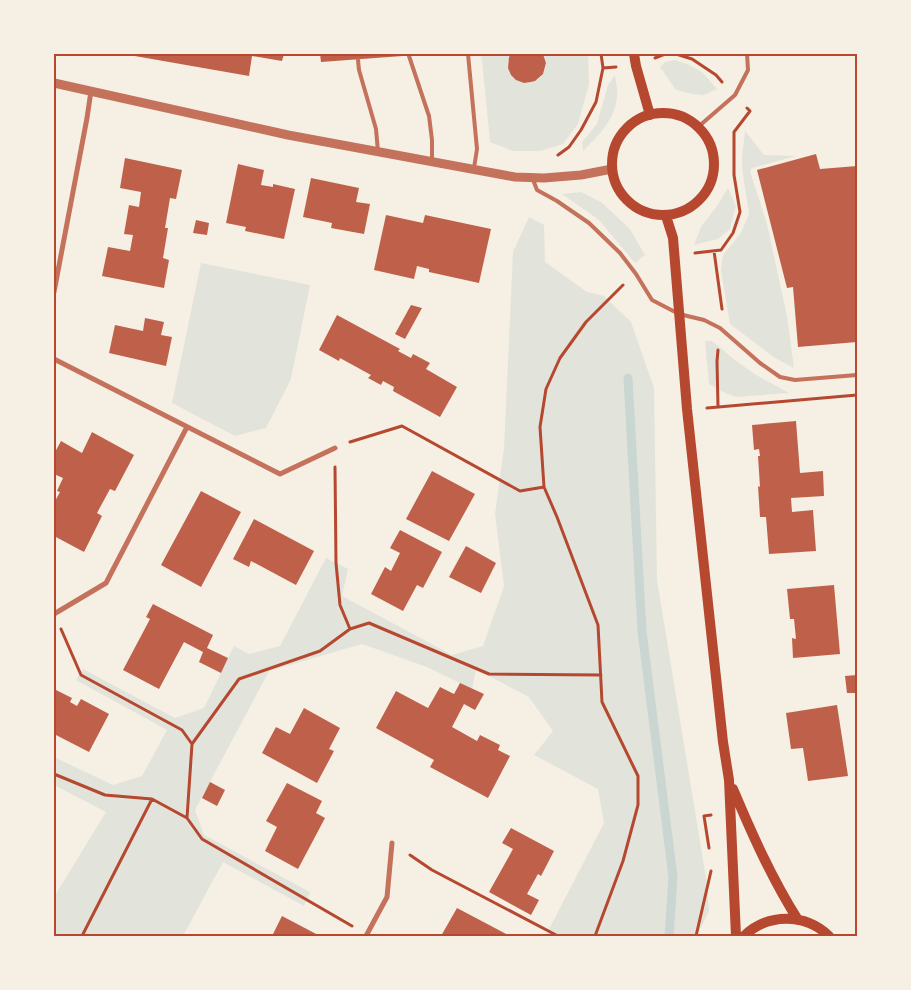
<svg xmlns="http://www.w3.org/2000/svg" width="911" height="990" font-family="'Source Sans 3',sans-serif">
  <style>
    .green { fill: #e2e4dc }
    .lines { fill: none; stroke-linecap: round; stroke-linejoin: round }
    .stream { stroke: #c9d6d2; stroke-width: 9 }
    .building { fill: #bf614a }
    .path { stroke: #b5482f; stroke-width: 3 }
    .service { stroke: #c5725c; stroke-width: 4 }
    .minor { stroke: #c5725c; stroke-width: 5 }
    .tertiary { stroke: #c5725c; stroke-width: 9 }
    .secondary { stroke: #b5482f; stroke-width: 10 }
    .neatline { fill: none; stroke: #b5482f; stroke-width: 2 }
  </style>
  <rect width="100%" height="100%" fill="#f6efe4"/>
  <path class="green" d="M480,54h31c-7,11 -1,24 12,28 12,4 24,-9 23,-21 -1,-2 -2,-5 -3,-7h45l1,30 -11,40 -15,20 -23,7h-27l-23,-9 -8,-82z
    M675,60l12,4 15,8 15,17 -13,6 -11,-1 -17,-4 -16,-23 5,-5z
    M615,75c1,7 3,16 2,23 -3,23 -19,38 -34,53l-1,-9 15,-18 11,-39z
    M745,131l19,24 32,1 -44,12 -2,3 17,53 20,92 7,52 -19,-10 -45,-34 -9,-53 2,-16 18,-22 8,-19 -7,-46v-11z
    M728,188l8,18 -6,23 -12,10 -24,6 7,-18 16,-21z
    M581,192l20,10 29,27 15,26 -10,8 -36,-43 -37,-26z
    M529,217l15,8 1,37 42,30 17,4 27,26 23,66 3,192 50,304 2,27 -10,20 -5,5 -148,-1 58,-112 -6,-34 -64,-34 19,-24 -24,-34 -53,-28 -4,20 -45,-22 -65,-23 -93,27 -74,139 9,25 106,57 -6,14 -81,-44 -40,74h-129v-39l52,-85 -52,-27v-28l59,28 29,-9 25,-46 -91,-50 7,-11 92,49 29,-10 30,-62 15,8 31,-8 46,-88 22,11 -6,27 110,59 31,-9 21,-60 -9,-72 9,-66 9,-196z
    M201,263l109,22 -19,94 -25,49 -31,8 -63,-33z
    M705,341h7l23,19 21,15 33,18 -53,4 -15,-6 -12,-7z"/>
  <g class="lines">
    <path class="stream" d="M628,378l14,253 31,246 -4,59"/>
  </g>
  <path class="building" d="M130,54h154l-2,7 -30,-5 -3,20 -120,-21z
    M320,54h96v1l-95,7z
    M511,54h32l3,9 -3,11 -8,7 -4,1 -7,1 -8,-3 -5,-5 -3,-7 1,-11z
    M816,154l4,15 37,-3v176l-59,5 -5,-60 -6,1 -30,-118z
    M125,158l57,12 -6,29 -6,-1 -5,30h3l-5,30 6,2 -5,28 -62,-12 6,-29 22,4 3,-16 -9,-1 5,-29 10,2 2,-15 -21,-4z
    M238,164l26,6 -3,15 12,2v-3l22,5 -11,50 -39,-8 1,-4 -20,-4z
    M311,178l48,10 -3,14 14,2 -6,30 -33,-6 1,-5 -29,-6z
    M386,215l37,8 2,-8 66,14 -12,54 -50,-11v-3l-12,-3 -3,13 -40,-9z
    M196,220l13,3 -2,12 -14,-2z
    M411,305l11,3 -17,31 -10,-5z
    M337,315l63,34 -2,2 13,7 2,-4 17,9 -4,6 31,18 -17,30 -47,-26 1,-4 -11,-6 -2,4 -13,-7 3,-3 -31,-17 -1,3 -20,-11z
    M145,318l19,4 -3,13 11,2 -6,29 -57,-13 6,-28 28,6z
    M796,421l4,52 23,-2 1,25 -33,2 1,14 21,-2 3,41 -47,3 -3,-37h-6l-2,-31 2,1 -2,-31h2l-1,-7 -5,1 -2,-25z
    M92,432l42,23 -19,36 -5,-2 -13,24 5,3 -18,36 -30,-16v-33l6,-11 -3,-1 6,-13 -9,-4v-20l7,-13 21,12z
    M432,471l43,23 -26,47 -43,-22z
    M201,491l40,21 -40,75 -40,-22z
    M254,519l60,32 -18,34 -45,-24 -2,6 -16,-8z
    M400,530l42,22 -19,36 -6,-3 -14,26 -32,-17 14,-27 6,4 9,-18 -10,-5z
    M466,546l30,17 -15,30 -32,-16z
    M834,585l6,69 -47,4 -1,-20 4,1 -2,-20h-4l-3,-30z
    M153,604l60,31 -6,13 21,10 -7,15 -22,-11 4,-10 -19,-10 -25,47 -36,-19 27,-51 -4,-2z
    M857,675v18h-10l-2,-17z
    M460,683l24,11 -9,16 -11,-6 -12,23 25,14 3,-6 20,10 -2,5 12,6 -22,42 -58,-31 4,-7 -58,-32 20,-37 32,17 12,-21 14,7z
    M54,689l18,9 -2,4 7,4 4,-7 28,15 -20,38 -35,-18z
    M837,705l11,71 -40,5 -5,-33 -12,1 -5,-36z
    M304,708l36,20 -11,21 5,2 -17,32 -55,-30 14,-26 14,7z
    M210,782l15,8 -8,16 -15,-8z
    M287,783l35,18 -6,12 9,5 -27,51 -33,-18 12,-24 -11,-6z
    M511,828l43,23 -13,25 -3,-2 -11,20 12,6 -8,15 -42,-23 24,-43 -11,-6z
    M457,908l53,28h-69z
    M282,916l38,20h-48z"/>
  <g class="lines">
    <path class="path" d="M601,54l2,14 13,-1
      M676,54l16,5 24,16 6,7
      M655,58l10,-4
      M558,155l11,-8 12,-17 15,-28 7,-34
      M714,251l8,58
      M695,253l26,-3 12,-17 7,-21 -6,-37v-43l16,-21 -3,-3
      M718,350l-1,11 1,46
      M707,408l150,-13
      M350,442l52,-16 118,65 24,-4
      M335,467l1,96 4,42 10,24
      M61,629l20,46 101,55 10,14 -5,74
      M192,744l47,-65 81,-28 30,-22 19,-6 120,51 112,1
      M54,774l51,21 47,4 35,19 15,21 150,87
      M709,848l-5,-32 7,-1
      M410,855l22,15 126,66
      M82,936l70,-137
      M595,936l28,-75 15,-56v-29l-36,-74 -4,-77 -41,-108 -13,-30 -4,-60 6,-38 14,-31 26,-36 37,-37
      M696,936l15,-65"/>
    <path class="service" d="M468,54l9,95 -3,19
      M409,56l20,60 3,24v20
      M358,60l1,10 17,59 2,23
      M698,127l37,-32 13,-25 -1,-16
      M532,177l5,13 20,11 32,22 31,30 16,21 16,26 27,14 25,6 16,8 40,35 20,14 15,3 62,-5"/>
    <path class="minor" d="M54,292l33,-174 4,-27
      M54,359l226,115 55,-26
      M54,614l52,-31 81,-156
      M366,936l21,-39 5,-54"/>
    <path class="tertiary" d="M54,83l234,52 227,42 29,1 37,-3 31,-6"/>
    <path class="secondary" d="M634,54l2,12 14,49
      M612 164a51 51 0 1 1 102 0a51 51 0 1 1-102 0Z
      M666,216l7,22 14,171 36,333 6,38 7,156
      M733,789c19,45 39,90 65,131
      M744,936c24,-23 61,-23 85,0"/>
  </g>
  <rect width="911" height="990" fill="none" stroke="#f6efe4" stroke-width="110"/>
  <rect x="55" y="55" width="801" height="880" class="neatline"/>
</svg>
